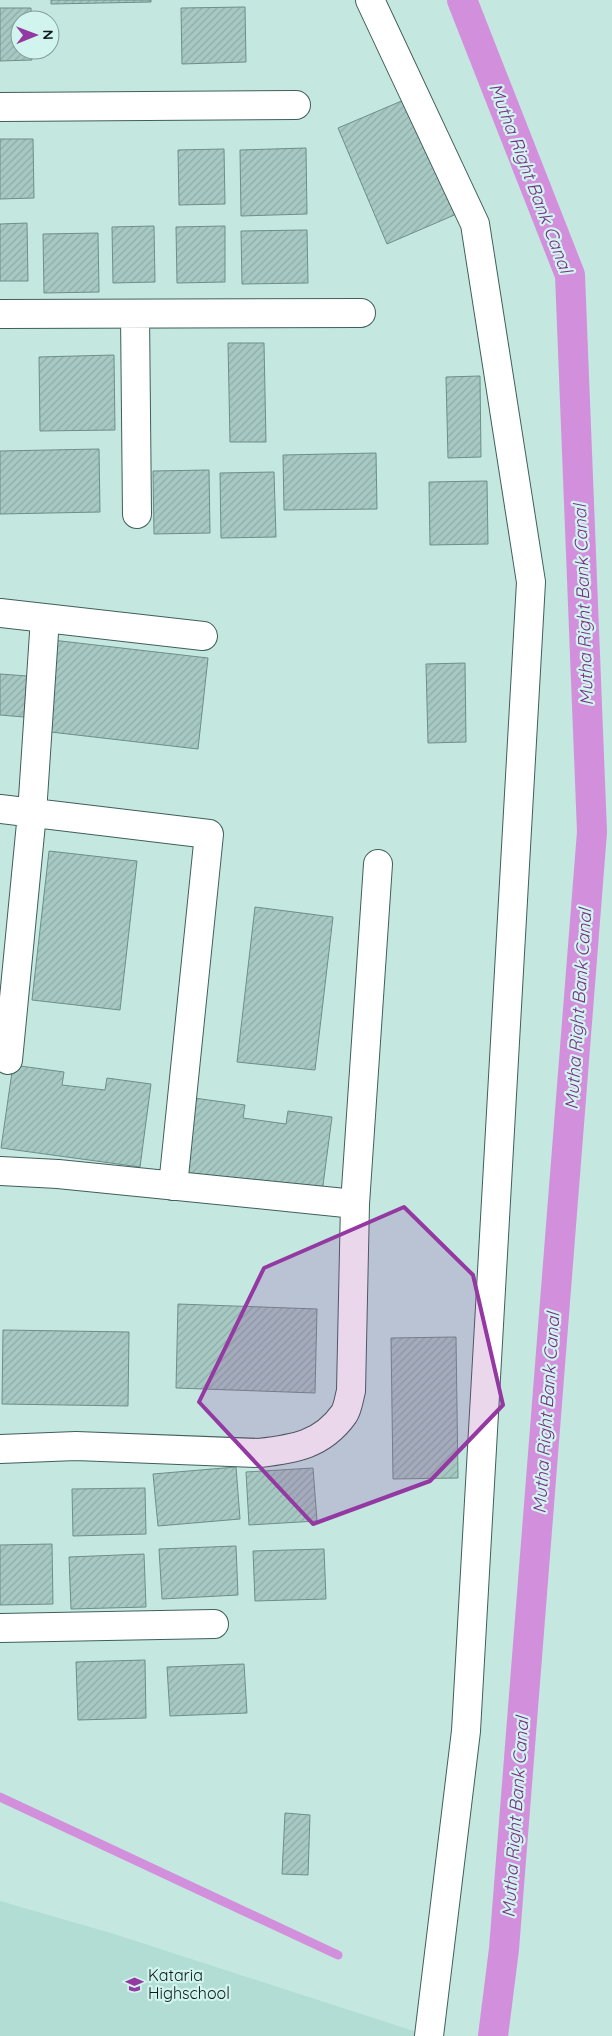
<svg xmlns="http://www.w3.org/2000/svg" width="612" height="2036" font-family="Quicksand,sans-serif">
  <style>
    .built { fill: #b1ddd5 }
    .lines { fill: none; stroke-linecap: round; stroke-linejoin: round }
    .stream { stroke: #d290dc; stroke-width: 9 }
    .canal { stroke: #d290dc; stroke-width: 30 }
    .building { fill: url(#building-hatch); stroke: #6e8f89 }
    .minor-casing { stroke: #405f5a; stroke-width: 30 }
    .minor { stroke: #fff; stroke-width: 28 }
    .marked { fill: #9438a2; fill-opacity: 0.2; stroke: #9438a2; stroke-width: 4; stroke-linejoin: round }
    .labels { text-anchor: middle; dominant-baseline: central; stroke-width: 4.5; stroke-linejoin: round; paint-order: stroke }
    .poi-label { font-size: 16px; fill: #0e1b19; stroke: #d1f4ee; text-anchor: start }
    .water-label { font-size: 18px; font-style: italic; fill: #7b2d86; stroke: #d1f4ee }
  </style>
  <defs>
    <pattern id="building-hatch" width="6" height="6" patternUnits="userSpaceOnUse" patternTransform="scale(1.25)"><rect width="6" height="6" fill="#a7c9c3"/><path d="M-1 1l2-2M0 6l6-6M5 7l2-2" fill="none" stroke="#8faca7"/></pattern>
  </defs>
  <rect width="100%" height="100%" fill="#c4e7e0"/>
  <path class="built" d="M0,1901l114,33 309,100v2h-423z"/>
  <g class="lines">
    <path class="stream" d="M0,1797l338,158"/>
    <path class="canal" d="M462,0l108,275 22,557 -88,1117 -11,87"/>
  </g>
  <path class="building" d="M51,0h100v2l-100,2z
    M245,7l1,55 -64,2 -1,-56z
    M0,8h31v12h-11v30h12v10l-32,1z
    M411,97l48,116 -72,31 -49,-116z
    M0,139h33l1,59 -34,1z
    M306,148l1,66 -66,2 -1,-66z
    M224,149l1,55 -46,1 -1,-55z
    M27,223l1,58h-28v-57z
    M154,226l1,56 -42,1 -1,-56z
    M225,226v56l-48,1 -1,-56z
    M307,230l1,53 -66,1 -1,-53z
    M98,233l1,59 -55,1 -1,-59z
    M228,343h36l2,99h-36z
    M114,355l1,75 -75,1 -1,-74z
    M480,376l1,81 -33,1 -2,-81z
    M99,449l1,63 -100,2v-63z
    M376,453l1,56 -93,1 -1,-55z
    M209,470l1,63 -56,1 -1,-63z
    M274,472l2,65 -55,1 -1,-65z
    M487,481l1,63 -58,1 -1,-63z
    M52,640l156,18 -10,91 -156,-18z
    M465,663l1,79 -38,1 -2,-79z
    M0,674l27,2 -3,41 -24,-2z
    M49,851l88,10 -17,149 -88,-10z
    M255,907l78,10 -18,153 -78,-8z
    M13,1065l51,7 -2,13 43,5 2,-12 44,6 -11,83 -139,-19z
    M194,1098l51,7 -2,13 43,6 2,-13 44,6 -11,83 -138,-19z
    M178,1304l139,5 -2,84 -139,-5z
    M3,1330l126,2 -1,74 -126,-2z
    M456,1337l2,141 -65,1 -2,-141z
    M236,1467l4,52 -82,7 -5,-52z
    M313,1468l4,53 -68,4 -3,-53z
    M145,1488l1,46 -73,2 -1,-47z
    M52,1544l1,60 -53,1v-60z
    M236,1546l2,49 -76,4 -3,-50z
    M324,1549l2,50 -71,2 -2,-50z
    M144,1554l2,53 -75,2 -2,-52z
    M145,1660l1,58 -68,2 -2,-58z
    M244,1664l3,49 -77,3 -3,-49z
    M285,1813l25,2 -2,60 -26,-1z"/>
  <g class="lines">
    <defs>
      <path id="minor" d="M370,0l105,224 56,358 -65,1149 -37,305
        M0,107l296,-2
        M0,314l361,-1
        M135,314l2,200
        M0,613l203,23
        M0,809l209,25 -36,352
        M8,1060l24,-247 13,-195
        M0,1171l58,3 297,30
        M0,1449l76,-3 183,7c35,-4 63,-8 85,-39 4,-6 5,-16 7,-23l4,-187 23,-340
        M0,1628l214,-4"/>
    </defs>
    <use href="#minor" class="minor-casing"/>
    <use href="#minor" class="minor"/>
  </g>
  <path class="marked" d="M404,1207l69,68 30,130 -73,76 -117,43 -114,-122 65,-134z"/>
  <defs>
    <symbol id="school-bare" viewBox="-9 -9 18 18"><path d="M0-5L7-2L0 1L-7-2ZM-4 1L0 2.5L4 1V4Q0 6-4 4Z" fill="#9438a2" stroke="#d1f4ee" stroke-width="2.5" paint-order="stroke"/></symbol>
  </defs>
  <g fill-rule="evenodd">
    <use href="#school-bare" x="122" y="1972" width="25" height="25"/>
  </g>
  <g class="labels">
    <g class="poi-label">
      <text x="148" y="1975">Kataria<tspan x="148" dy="18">Highschool</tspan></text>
    </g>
    <g class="water-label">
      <text transform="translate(531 178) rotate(69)">Mutha Right Bank Canal</text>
      <text transform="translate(583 605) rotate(-92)">Mutha Right Bank Canal</text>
      <text transform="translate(578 1009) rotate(-86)">Mutha Right Bank Canal</text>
      <text transform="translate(546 1413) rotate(-86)">Mutha Right Bank Canal</text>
      <text transform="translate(515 1817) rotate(-86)">Mutha Right Bank Canal</text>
    </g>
  </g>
  <g transform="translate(35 35) rotate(89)"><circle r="24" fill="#d1f4ee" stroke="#839d99"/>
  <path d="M0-4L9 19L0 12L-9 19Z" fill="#9438a2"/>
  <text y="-8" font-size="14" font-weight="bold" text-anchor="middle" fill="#0e1b19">N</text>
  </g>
</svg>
